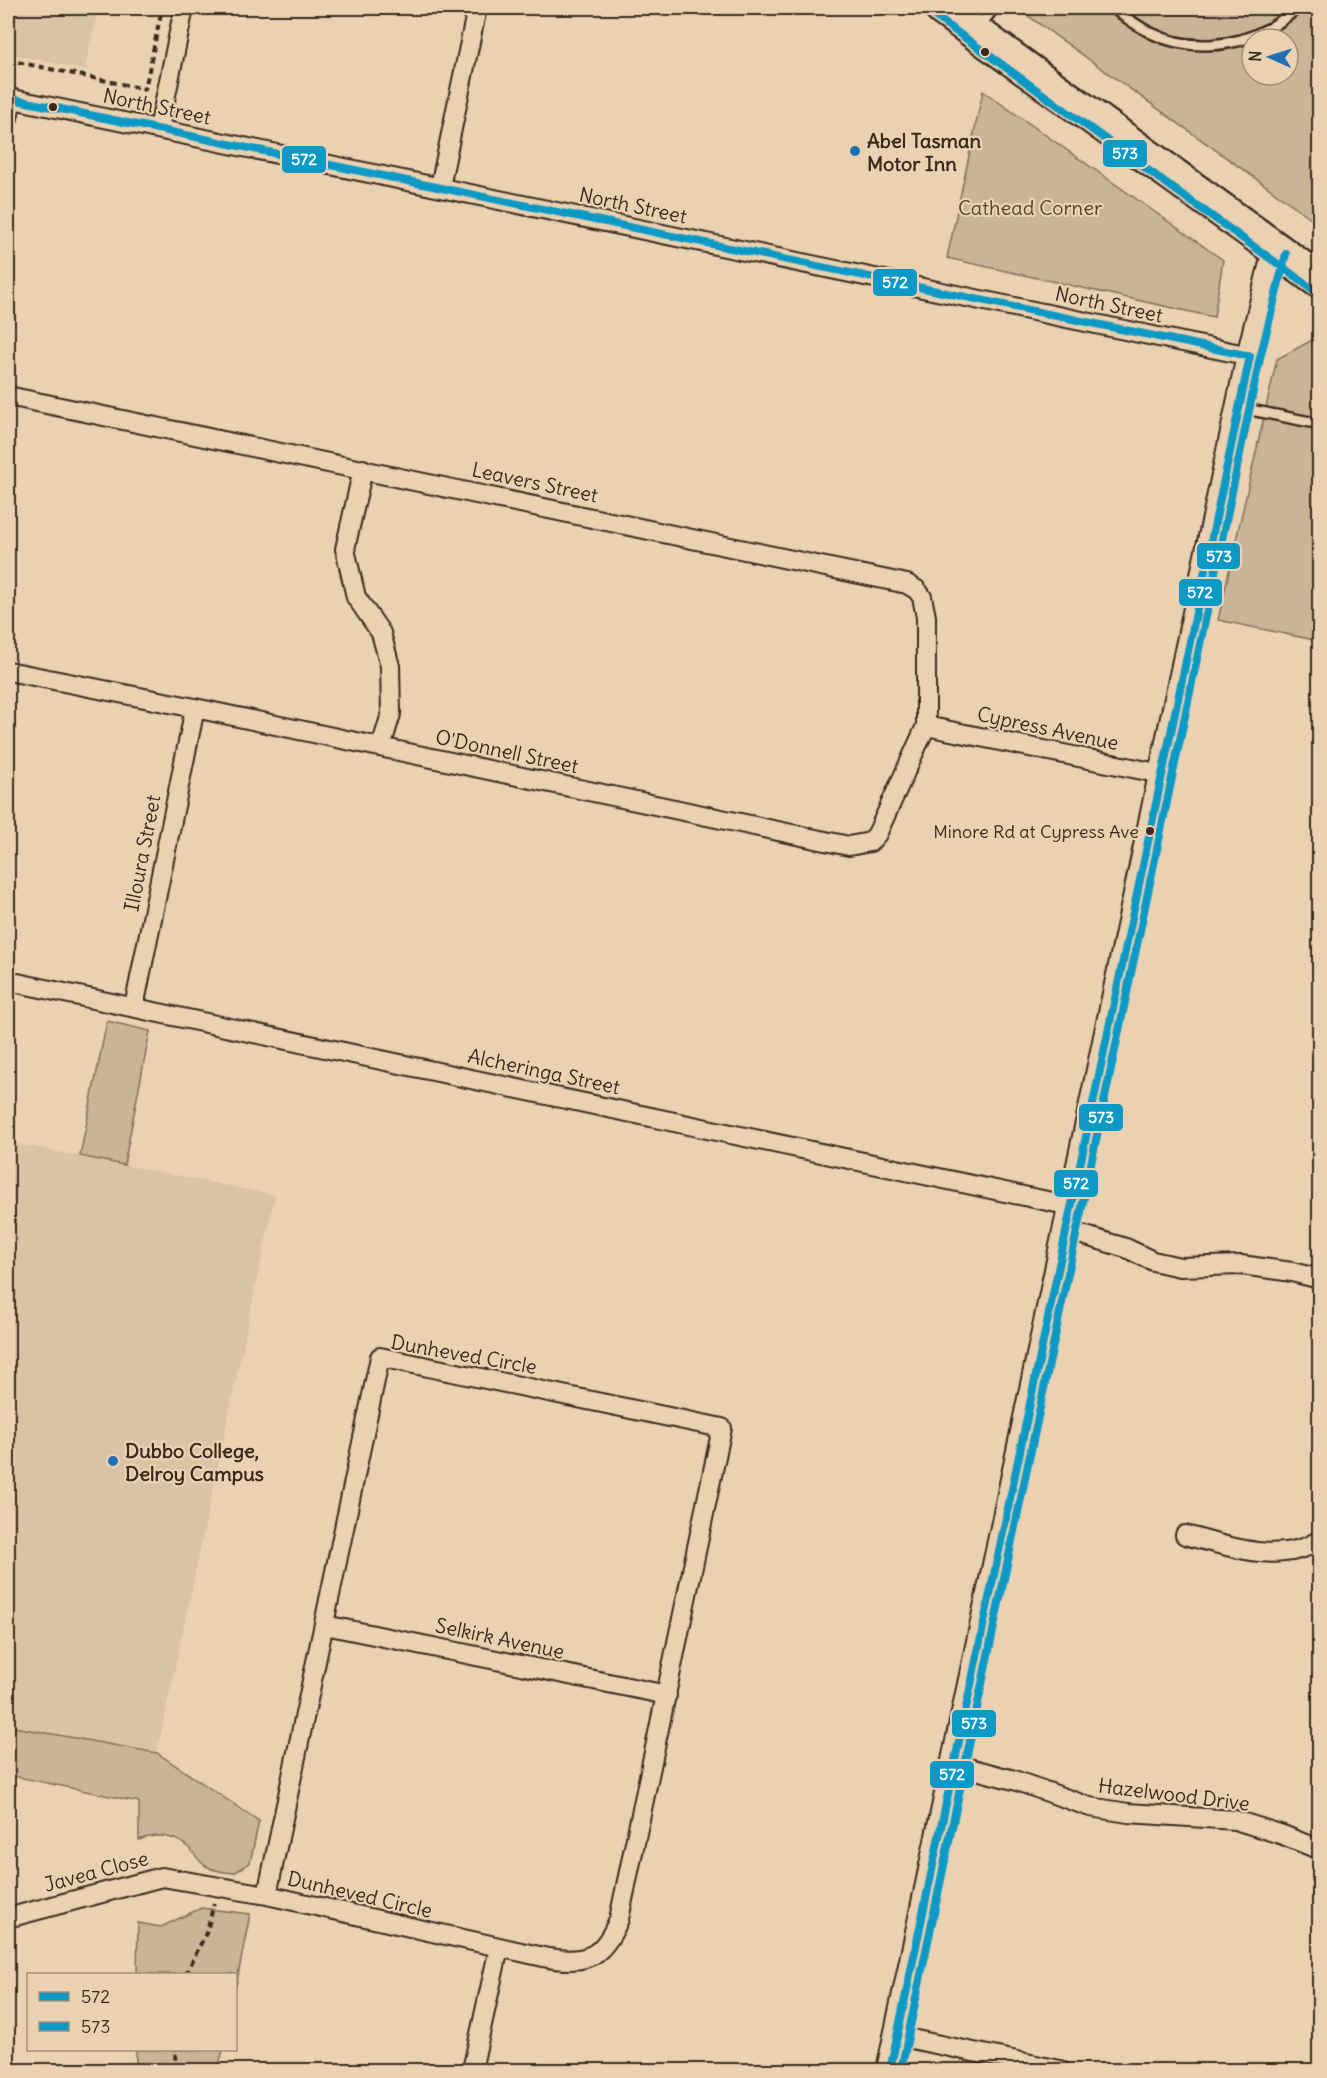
<svg xmlns="http://www.w3.org/2000/svg" width="1327" height="2078" font-family="Delius,sans-serif">
  <style>
    .built { fill: #dac2a4 }
    .green { fill: #cbb397; stroke: #836e5a; stroke-width: 1.5; fill-rule: evenodd }
    .lines { fill: none; stroke-linecap: round; stroke-linejoin: round }
    .lane-casing { stroke: #3b2a1e; stroke-width: 14 }
    .street-casing { stroke: #3b2a1e; stroke-width: 22 }
    .secondary-casing { stroke: #3b2a1e; stroke-width: 30 }
    .highway-casing { stroke: #3b2a1e; stroke-width: 38 }
    .path { stroke: #3b2a1e; stroke-width: 4; stroke-dasharray: 6 4.5; stroke-linecap: butt }
    .lane { stroke: #ead1b2; stroke-width: 9 }
    .street { stroke: #ead1b2; stroke-width: 18 }
    .secondary { stroke: #ead1b2; stroke-width: 26 }
    .highway { stroke: #ead1b2; stroke-width: 33 }
    .bus-1-casing { stroke: #ead1b2; stroke-width: 12 }
    .bus-2-casing { stroke: #ead1b2; stroke-width: 12 }
    .bus-1 { stroke: #0c99c5; stroke-width: 8 }
    .bus-2 { stroke: #0c99c5; stroke-width: 8 }
    .bus-dot { fill: #3b2a1e; stroke: #ead1b2; stroke-width: 2 }
    .poi-dot { fill: #1f6fb2; stroke: #ead1b2; stroke-width: 2 }
    .labels { text-anchor: middle; dominant-baseline: central; stroke-width: 4.5; stroke-linejoin: round; paint-order: stroke }
    .bus-label { font-size: 18px; fill: #3b2a1e; stroke: #ead1b2; text-anchor: end }
    .street-label { font-size: 20px; fill: #3b2a1e; stroke: #ead1b2 }
    .poi-label { font-size: 20px; font-weight: bold; fill: #3b2a1e; stroke: #ead1b2; text-anchor: start }
    .park-label { font-size: 20px; fill: #513f30; stroke: #ead1b2 }
    .line-badge { stroke: #ead1b2; stroke-width: 2 }
    .badge-label { font-size: 16px; text-anchor: middle; font-weight: bold; fill: #fff }
  </style>
  <rect width="100%" height="100%" fill="#ead1b2"/>
  <filter id="ink" filterUnits="userSpaceOnUse"><feTurbulence type="fractalNoise" baseFrequency=".0167" numOctaves="2"/><feDisplacementMap in="SourceGraphic" scale="12" xChannelSelector="R" yChannelSelector="G"/><feConvolveMatrix kernelMatrix="1 2 1 2 8 2 1 2 1" color-interpolation-filters="sRGB"/></filter>
  <g filter="url(#ink)">
    <path class="built" d="M8,8h90l-13,62 -77,-17z
      M8,1142l267,53 -118,558 -149,-27z"/>
    <path class="green" d="M1017,8h302v217l-11,-9zM1252,39h36v36h-36z
      M983,91l240,169 -9,57 -267,-59z
      M1318,337l2,1 -1,303 -101,-21 59,-261z
      M107,1021l43,10 -26,134 -44,-9z
      M8,1726l149,27 102,68 -9,42 -16,10c-10,-1 -20,-2 -28,-7 -8,-5 -11,-12 -17,-18 -14,-13 -33,-15 -50,-8v-38l-131,-27z
      M201,1908l49,6 -14,72v-12h-99l1,-51 23,4z
      M136,2050h87l-5,20h-82z"/>
    <g class="lines">
      <defs>
        <path id="lane" d="M1113,8c12,9 24,18 38,25 36,18 82,15 117,-4 10,-5 20,-14 30,-21
          M979,27l15,-19
          M1241,408l79,16"/>
        <path id="street" d="M8,98l1242,258
          M8,118l4,-20
          M159,129l25,-121
          M440,187l37,-179
          M8,396l899,188 10,6 5,7 4,20v109l-49,108 -7,8 -21,4 -654,-138 -187,-37
          M363,469l-18,80 11,48 25,36 9,33 1,48 -10,33
          M926,726l236,48
          M8,981l1063,225
          M134,1007l61,-299
          M1066,1230l60,18 27,13 27,6 61,-2 51,7 28,7
          M380,1357l342,71 -103,491c-16,38 -31,45 -71,39l-281,-63z
          M1185,1535c43,11 94,31 135,5
          M325,1625l342,70
          M954,1764l60,16 76,27 38,6 107,7 48,15 37,15
          M8,1916h7l147,-39 105,18
          M897,2036l163,34
          M472,2070l27,-122"/>
        <path id="secondary" d="M890,2070l360,-1714 26,-105"/>
        <path id="highway" d="M942,8l378,273"/>
      </defs>
      <use href="#lane" class="lane-casing"/>
      <use href="#street" class="street-casing"/>
      <use href="#secondary" class="secondary-casing"/>
      <use href="#highway" class="highway-casing"/>
      <path class="path" d="M8,60l137,29 17,-81
        M186,1974l21,-43 7,-28
        M174,2070l2,-20"/>
      <use href="#lane" class="lane"/>
      <use href="#street" class="street"/>
      <use href="#secondary" class="secondary"/>
      <use href="#highway" class="highway"/>
      <defs>
        <path id="bus-1" d="M8,98l1242,258 -360,1714"/>
        <path id="bus-2" d="M936,17l378,273
          M901,2070l359,-1712 26,-104"/>
      </defs>
      <use href="#bus-1" class="bus-1-casing"/>
      <use href="#bus-2" class="bus-2-casing"/>
      <use href="#bus-1" class="bus-1"/>
      <use href="#bus-2" class="bus-2"/>
    </g>
  </g>
  <g class="bus-dot">
    <circle cx="985" cy="52" r="5"/>
    <circle cx="53" cy="107" r="5"/>
    <circle cx="1150" cy="831" r="5"/>
  </g>
  <g class="poi-dot">
    <circle cx="855" cy="151" r="6"/>
    <circle cx="113" cy="1461" r="6"/>
  </g>
  <g class="labels">
    <g class="bus-label">
      <text x="1139" y="831">Minore Rd at Cypress Ave</text>
    </g>
    <g class="street-label">
      <text transform="translate(157 106) rotate(12)">North Street</text>
      <text transform="translate(633 205) rotate(12)">North Street</text>
      <text transform="translate(1109 304) rotate(12)">North Street</text>
      <text transform="translate(535 482) rotate(12)">Leavers Street</text>
      <text transform="translate(1048 728) rotate(12)">Cypress Avenue</text>
      <text transform="translate(507 751) rotate(12)">O'Donnell Street</text>
      <text transform="translate(142 853) rotate(-79)">Illoura Street</text>
      <text transform="translate(544 1071) rotate(12)">Alcheringa Street</text>
      <text transform="translate(464 1354) rotate(10)">Dunheved Circle</text>
      <text transform="translate(500 1638) rotate(12)">Selkirk Avenue</text>
      <text transform="translate(1174 1794) rotate(7)">Hazelwood Drive</text>
      <text transform="translate(96 1871) rotate(-15)">Javea Close</text>
      <text transform="translate(360 1894) rotate(13)">Dunheved Circle</text>
    </g>
    <g class="poi-label">
      <text x="867" y="140">Abel Tasman<tspan x="867" dy="23">Motor Inn</tspan></text>
      <text x="125" y="1450">Dubbo College,<tspan x="125" dy="23">Delroy Campus</tspan></text>
    </g>
    <g class="park-label">
      <text x="1030" y="207">Cathead Corner</text>
    </g>
  </g>
  <g class="line-badge">
    <rect x="1102" y="139" width="46" height="29" rx="6" fill="#0c99c5"/>
    <rect x="281" y="145" width="46" height="29" rx="6" fill="#0c99c5"/>
    <rect x="872" y="268" width="46" height="29" rx="6" fill="#0c99c5"/>
    <rect x="1196" y="542" width="45" height="28" rx="6" fill="#0c99c5"/>
    <rect x="1178" y="578" width="45" height="29" rx="6" fill="#0c99c5"/>
    <rect x="1078" y="1103" width="46" height="29" rx="6" fill="#0c99c5"/>
    <rect x="1053" y="1169" width="46" height="29" rx="6" fill="#0c99c5"/>
    <rect x="951" y="1709" width="46" height="29" rx="6" fill="#0c99c5"/>
    <rect x="929" y="1760" width="46" height="29" rx="6" fill="#0c99c5"/>
  </g>
  <g class="badge-label">
    <text x="1125" y="159">573</text>
    <text x="304" y="165">572</text>
    <text x="895" y="288">572</text>
    <text x="1219" y="562">573</text>
    <text x="1200" y="598">572</text>
    <text x="1101" y="1123">573</text>
    <text x="1076" y="1189">572</text>
    <text x="974" y="1729">573</text>
    <text x="952" y="1780">572</text>
  </g>
  <rect width="1327" height="2078" fill="none" stroke="#ead1b2" stroke-width="30"/>
  <rect x="15" y="15" width="1297" height="2048" fill="none" stroke="#3b2a1e" stroke-width="2" filter="url(#ink)"/>
  <rect x="27" y="1973" width="210" height="78" fill="#ead1b2" stroke="#a48e77" stroke-width="1.5"/>
  <rect x="39" y="1992" width="30" height="9" fill="#0c99c5" stroke="#a48e77" stroke-width="1.5"/>
  <text x="81" y="2003" font-size="18" fill="#3b2a1e">572</text>
  <rect x="39" y="2022" width="30" height="9" fill="#0c99c5" stroke="#a48e77" stroke-width="1.5"/>
  <text x="81" y="2033" font-size="18" fill="#3b2a1e">573</text>
  <g transform="translate(1270 57) rotate(273)"><circle r="28" fill="#ead1b2" stroke="#a48e77" stroke-width="1.5"/>
  <path d="M0-4.5L10 22L0 15L-10 22Z" fill="#1f6fb2"/>
  <text y="-9" font-size="16" font-weight="bold" text-anchor="middle" fill="#3b2a1e">N</text>
  </g>
</svg>
